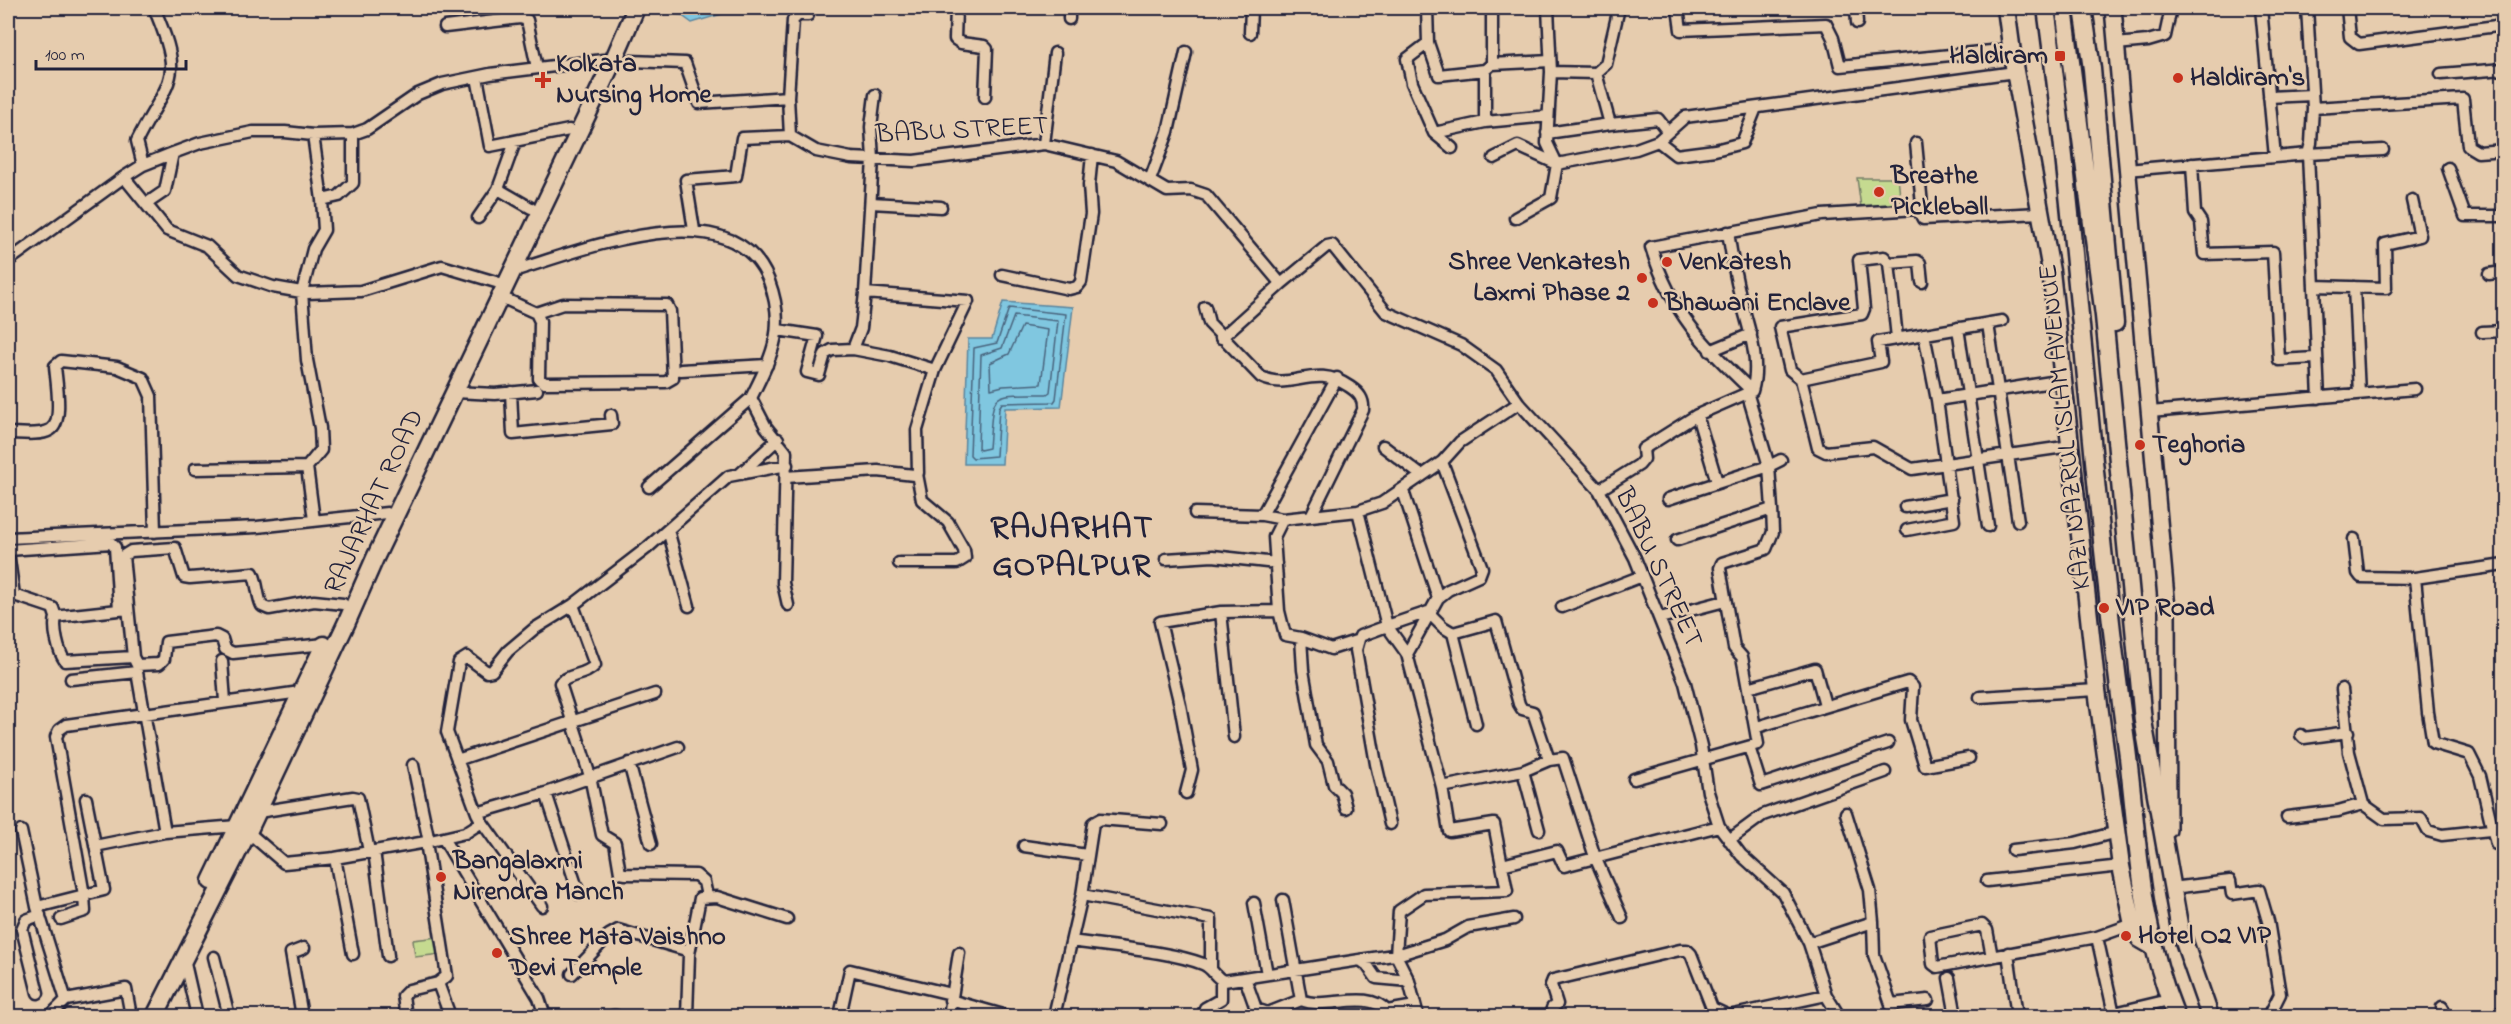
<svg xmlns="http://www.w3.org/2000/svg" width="2511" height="1024" font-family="'Indie Flower',sans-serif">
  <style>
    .green { fill: #c5da90; stroke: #747e66; stroke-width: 1.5 }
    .water { fill: #80c7e0; stroke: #5a859e; stroke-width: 1.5 }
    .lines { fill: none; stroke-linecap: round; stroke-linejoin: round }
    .shore { stroke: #48647d; stroke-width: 1.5 }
    .street-casing { stroke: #22223b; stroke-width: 15 }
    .secondary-casing { stroke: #22223b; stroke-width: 20 }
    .primary-casing { stroke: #22223b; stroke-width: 21 }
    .street { stroke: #e6ccae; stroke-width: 10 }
    .secondary { stroke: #e6ccae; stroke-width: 15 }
    .primary { stroke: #e6ccae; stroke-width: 16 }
    .poi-dot { fill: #c8321e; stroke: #e6ccae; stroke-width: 2 }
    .labels { text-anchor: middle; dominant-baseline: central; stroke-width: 5; stroke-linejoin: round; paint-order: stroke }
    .poi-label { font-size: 27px; font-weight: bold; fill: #22223b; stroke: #e6ccae; text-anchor: start }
    .street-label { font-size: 27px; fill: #22223b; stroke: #e6ccae }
    .district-label { font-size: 33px; font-weight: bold; letter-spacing: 1.5px; fill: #22223b; stroke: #e6ccae }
  </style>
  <rect width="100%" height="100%" fill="#e6ccae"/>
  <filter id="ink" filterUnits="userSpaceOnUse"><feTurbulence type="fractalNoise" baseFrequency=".0167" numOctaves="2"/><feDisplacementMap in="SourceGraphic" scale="12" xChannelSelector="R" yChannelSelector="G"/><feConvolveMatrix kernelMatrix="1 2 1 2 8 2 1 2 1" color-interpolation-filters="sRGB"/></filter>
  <g filter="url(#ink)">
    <path class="green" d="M1857,178h41l3,27 -40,2z
      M438,937l3,17 -26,3 -2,-17z"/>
    <path class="water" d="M664,8h63l1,4 -36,11 -11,-8 -16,-2z
      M1003,302l70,5 -12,100 -56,1 -3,56h-38l4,-125h24z"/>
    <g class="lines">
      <path class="shore" d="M1009,308l57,6 -10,85 -2,3 -52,1 -3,5 -3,48 -23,2 -3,-3 4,-107 23,-5z
        M1014,316l44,5 -8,71 -3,2c-60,0 -53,-4 -58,54l-9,2 -2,-3 3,-92 21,-7z
        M1022,326l26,4 -7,54 -38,2 -12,3 -1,-26 19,-9z"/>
      <defs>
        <path id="street" d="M956,8l-1,31 6,4 23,3 3,3 -2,48
          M1427,8l1,35 11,32 46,-5 7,-6v-56
          M1548,8l3,64 -4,71 10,21 79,-15 22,-8 27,-24 330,-45
          M1678,8l3,22 145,-6 7,14 7,28 171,-17
          M1856,8l1,15
          M2261,8l14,149
          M2307,8l6,100
          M2347,8l3,29 9,7 145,-19
          M1069,19v-11
          M445,27l75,-9 7,2 10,48
          M1250,33l1,-25
          M1428,43l-21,16 5,24 22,50 18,15
          M2116,44l32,-3 17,-5 6,-28
          M1492,64l58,-3
          M1485,70v52l63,-6
          M1551,72l45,1 10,-9 13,-56
          M1596,73l14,51 48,-5 10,13
          M2441,74l63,-5
          M477,77l13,69 79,-16
          M788,97l5,-77 5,-5h10l2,-7
          M2269,97l43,-2
          M1434,133l51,-11
          M1547,133l63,-9
          M313,135l9,65 17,-4 14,-13v-49
          M1658,141l18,14 39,-5 27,-7 14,-35
          M515,142l-17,47 33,19
          M1916,143l7,72
          M1044,144l11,-91
          M1494,158l24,-12 39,18 -6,34 -36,20
          M2192,164l3,49 6,9 3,32 69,-2 6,108 37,-2
          M143,165l-6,-24c32,-64 49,-59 17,-133
          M2448,168l17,48h39
          M2127,170l181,-16 3,-11 2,-35 150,-9 5,47 10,6 26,-2
          M124,177l43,53 40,16 31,29 35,12 34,6 54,-2 81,-25 64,19
          M1150,180l18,-48 18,-80
          M871,203l70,4
          M146,204l19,-13 8,-38 27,-10 53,-11h32l28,3 40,-1 14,-5 51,-35 24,-10 48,-10 113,-14 82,3 14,40 89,-6 2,39 26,15 35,7 63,3 130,-17 72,17 51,30 24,-1 15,5 75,89 46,-38 5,-1 54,67 75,33 35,25 23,33 80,87 36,68 50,125 16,63 7,46 11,34 22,29 42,38 26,50 17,52 13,21
          M478,218l20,-29
          M694,230l-8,-50 50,-4 6,-38 48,-2
          M1728,232c3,19 6,39 11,59 7,32 23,67 13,100
          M8,261l116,-84 19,-12 30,-12
          M513,271c68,-20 220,-83 256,10 18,48 3,74 -18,117l15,29 20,25 -3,131 5,22
          M2489,274l15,-2
          M1002,275l67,14 8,-2 4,-5 10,-68 -2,-29 3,-30
          M2314,286l72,2 -1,-44 35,-8 -8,-36
          M2354,287l5,107
          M865,293l103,8 -33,69
          M501,297l35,16 27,-9 104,1 3,6 3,67 -7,4 -121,1 -6,-4 1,-58 -4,-8
          M1205,307l4,16 52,54c31,15 53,-15 89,10 9,6 14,12 13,23l-52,106
          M2002,321l-124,21 3,20 -80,17 17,69 8,4 47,-5 39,22 159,-23
          M1988,324l30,197
          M1958,328l30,198
          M778,330l39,6 -10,36 12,3 6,-21 7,-4 21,-1 8,-21 4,-35 8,-134 -2,-32 4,-32
          M2482,332l22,-1
          M1924,334l13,66
          M1221,338l60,-54
          M1897,338l-8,-75 28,-2 3,2 2,19
          M1710,351l41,-17
          M681,370l86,-5
          M1801,379l-11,-9 -10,-43 82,-13 2,-5 -5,-49 25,-3 5,6
          M1752,391c-49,-46 -81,-79 -101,-144l171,-32 96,-6 5,10 117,-6
          M455,392l40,2 42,-4
          M511,392l2,42 99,-10 -1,-9
          M1747,392l22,74 3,43
          M2319,398l-11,-244 75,-4
          M2150,412l265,-23
          M1697,415l20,67
          M8,433c11,0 32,3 42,-3 14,-7 6,-50 5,-64l6,-5 56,6 26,11 8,18 4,136
          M1383,446l39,30
          M195,469l112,-2
          M740,474l38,-35
          M786,477l92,-6 36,4 4,-2 -1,-43 18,-60 -45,-14 -37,-7
          M649,487l102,-89
          M1599,490l40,-25 5,-6 -1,-10 54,-34 55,-24
          M1403,491l35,107
          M1668,499l101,-33 12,-6
          M1905,507l47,-8
          M1358,511l29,115 -27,10 -4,14 20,114 14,60
          M1195,513l67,2 21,4
          M1262,515l75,-137
          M314,520l-7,-53 14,-17 -1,-22 -13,-68 -5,-68 11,-43 11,-19 -2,-30
          M668,530l21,76
          M1907,530l47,-9 -17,-121 127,-20
          M8,538l249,-11 130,-14
          M2354,539l4,34 3,4 54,1
          M8,550l103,-7 4,4 4,63
          M8,552l6,43 39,13 3,9
          M1166,559l47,-3 63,7
          M899,563h58l8,-5 -1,-8 -16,-28 -26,-22 -5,-26
          M2504,565l-89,13 13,134 5,31 36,11 11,22 16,68 8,2
          M1562,607l80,-31
          M128,609l-65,7 -7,1c-3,12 2,34 9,44l68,-4
          M1221,612l13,125
          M1660,618l65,-17
          M1453,633l23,91
          M1301,638l2,32 13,75 12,16 6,24 8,8 4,15
          M1356,641l-25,8 -30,-11 -16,-3 -6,-24 -5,-74 9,-18 75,-8 24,-8 60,-41 18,-20 59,-39
          M325,644l-92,9 -8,-4 -3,-10 -6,-3 -50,6 -2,17 -5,5 -22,1 -4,-8 -10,-101 8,-5 44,-3 9,29 6,1 63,-5c5,11 4,23 9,33l7,3 45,-8 29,3
          M1407,654l-20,-28 41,-14 15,15 10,6 43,-12 23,83 3,5 11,3 16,48
          M222,661l3,40
          M71,679l66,-7 28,160 72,-6 11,6 36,31 51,-5 91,-16 21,134 -9,7 12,33
          M1748,688l67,-19 10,36
          M2342,689l7,63 14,52 21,15 37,-1 7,13 14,4 48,-5
          M1980,697l117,-7
          M1757,727l151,-45 5,5 -2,33 14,46 44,-8
          M2301,735l3,3 44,-6
          M1749,747l12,38 127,-42
          M457,760l198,-66
          M629,763l22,81
          M413,765l16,77
          M1523,771l16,59
          M1634,779l124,-35 -14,-77 -2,-10 -8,-9 -14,-80 2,-5 44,-14 7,-17 -1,-23 -95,31
          M1442,787l81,-16 26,-11 14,-2 32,99 27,61
          M546,793l33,101
          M1186,793l6,-23 -12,-65 -20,-83 61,-10 58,-1
          M86,799l18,91 -67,17 29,93 60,-11 5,27
          M258,812l95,-15 5,1 11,53
          M477,813l-30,-81 12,-70 8,-5 20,15 5,-1 16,-20 26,-22 39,-24
          M2287,817l51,-6 25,-7
          M482,822l60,84
          M21,831l16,76
          M443,838l96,160 6,18
          M1729,840l34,-25 122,-43
          M426,842l39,-9 17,-11 -5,-9 69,-20 132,-46
          M95,846l70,-14
          M1024,846l63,9
          M2013,850l62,-7 42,-11
          M374,851l14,105
          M335,858l18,96
          M1502,865l55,-14 7,15 155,-40
          M1987,881l134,-15
          M2172,888l58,-7 2,13 27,-4 9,31 12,73 -11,22
          M1082,895l129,24v49
          M707,896l-3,-14 -8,-7 -70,-1 -6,-1 -5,-30 -13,-8 -12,-59 -30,-93c10,-10 26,-7 35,-18l-22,-60 74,-57 82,-72 58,-11
          M1254,903l13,71
          M61,919l24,-8 -1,-16 -28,-158 3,-7 7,-5 234,-33
          M1873,922l1,33 17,49 1,12
          M2097,937l17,77
          M1072,941c38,6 97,10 131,23 10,4 12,14 21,17l136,-21 7,5 9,13 33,3 9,35
          M1809,943l64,-21 -3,-32 -24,-77
          M2008,953l9,63
          M689,954l11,-56 17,-1 70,22
          M214,957l15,59
          M1992,957l-5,-27 -5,-5 -52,11 3,28 4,3 160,-30 36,-13
          M184,959l13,57
          M1360,960l40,-6 45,-14 23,-13 46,-8
          M572,974l37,-39 9,-5 68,20 3,4 -2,62
          M1245,978l11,31 12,4 33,-13 -18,-100
          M1949,978l7,38
          M1409,981l-13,-26 3,-44 25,-17 83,-3 -13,-67 -45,7 -7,-44 -35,-133 31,-56 10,-8 31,-14 3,-8 -40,-106
          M38,993l-16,-64 4,-9 14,-5
          M950,1000l57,16
          M1301,1000c26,11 65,-12 86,11l28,-5
          M1891,1004l37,-4
          M2442,1007l5,9
          M1552,1008l5,-4 -6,-19 2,-5 127,-30h7l4,4 21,54 17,8 97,-21
          M50,1016l16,-16
          M302,1016l-11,-63 13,-5
          M406,1016l-3,-20 6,-6 29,-7
          M613,1016h3
          M840,1016l10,-46 101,24
          M949,1016l10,-63
          M1054,1016l28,-121 11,-72 7,-4 62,5
          M1203,1016l2,-8 16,-9v-19
          M2102,1016l67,-16
          M2492,1016l12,-5"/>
        <path id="secondary" d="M2113,8l54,601 1,221"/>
        <path id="primary" d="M2006,8l7,52 38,211 46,419 24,176 13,64 6,9 12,7
          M2046,8c33,243 46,489 80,733 13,98 12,181 50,275
          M2064,8l40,308 39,405 37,209 30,86
          M2083,8l9,61 23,254
          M211,881l113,-236
          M155,1016l93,-184 98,-208 29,-66 238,-497 23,-53"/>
      </defs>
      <use href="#street" class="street-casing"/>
      <use href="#secondary" class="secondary-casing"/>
      <use href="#primary" class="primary-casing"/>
      <use href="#street" class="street"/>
      <use href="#secondary" class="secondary"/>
      <use href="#primary" class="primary"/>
    </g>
  </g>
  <g class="poi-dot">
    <rect x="2054" y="50" width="12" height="12" rx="3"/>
    <circle cx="2178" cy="78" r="6"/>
    <path d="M540 71h6v6h6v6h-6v6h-6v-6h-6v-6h6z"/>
    <circle cx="1879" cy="192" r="6"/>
    <circle cx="1667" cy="262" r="6"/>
    <circle cx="1642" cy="278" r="6"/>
    <circle cx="1653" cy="303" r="6"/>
    <circle cx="2140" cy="445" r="6"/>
    <circle cx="2104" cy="608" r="6"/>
    <circle cx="441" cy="877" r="6"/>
    <circle cx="2126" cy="936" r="6"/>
    <circle cx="497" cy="953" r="6"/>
  </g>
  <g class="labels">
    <g class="poi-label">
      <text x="2048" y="56" text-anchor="end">Haldiram</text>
      <text x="556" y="64">Kolkata<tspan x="556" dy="31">Nursing Home</tspan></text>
      <text x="2190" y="78">Haldiram's</text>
      <text x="1891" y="176">Breathe<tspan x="1891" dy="31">Pickleball</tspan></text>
      <text x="1630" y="262" text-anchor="end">Shree Venkatesh<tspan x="1630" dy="31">Laxmi Phase 2</tspan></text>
      <text x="1679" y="262">Venkatesh</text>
      <text x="1665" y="303">Bhawani Enclave</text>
      <text x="2152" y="445">Teghoria</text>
      <text x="2116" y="608">VIP Road</text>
      <text x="453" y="861">Bangalaxmi<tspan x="453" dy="31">Nirendra Manch</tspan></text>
      <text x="2138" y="936">Hotel O2 VIP</text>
      <text x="509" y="937">Shree Mata Vaishno<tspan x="509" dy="31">Devi Temple</tspan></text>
    </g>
    <g class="street-label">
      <text transform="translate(962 131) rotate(-3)">BABU STREET</text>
      <text transform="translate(2066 427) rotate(-96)">KAZI NAZRUL ISLAM AVENUE</text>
      <text transform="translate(375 502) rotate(-65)">RAJARHAT ROAD</text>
      <text transform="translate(1658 568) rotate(65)">BABU STREET</text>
    </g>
    <g class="district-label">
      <text x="1072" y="529">RAJARHAT<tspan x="1072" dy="38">GOPALPUR</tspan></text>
    </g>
  </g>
  <rect width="2511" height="1024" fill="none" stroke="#e6ccae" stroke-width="30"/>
  <rect x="15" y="15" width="2481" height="994" fill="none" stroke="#22223b" stroke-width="2" filter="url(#ink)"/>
  <path d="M36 60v9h150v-9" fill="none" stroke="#22223b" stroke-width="3"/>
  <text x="45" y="60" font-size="18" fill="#22223b" stroke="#e6ccae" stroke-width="4.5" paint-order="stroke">100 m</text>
</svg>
